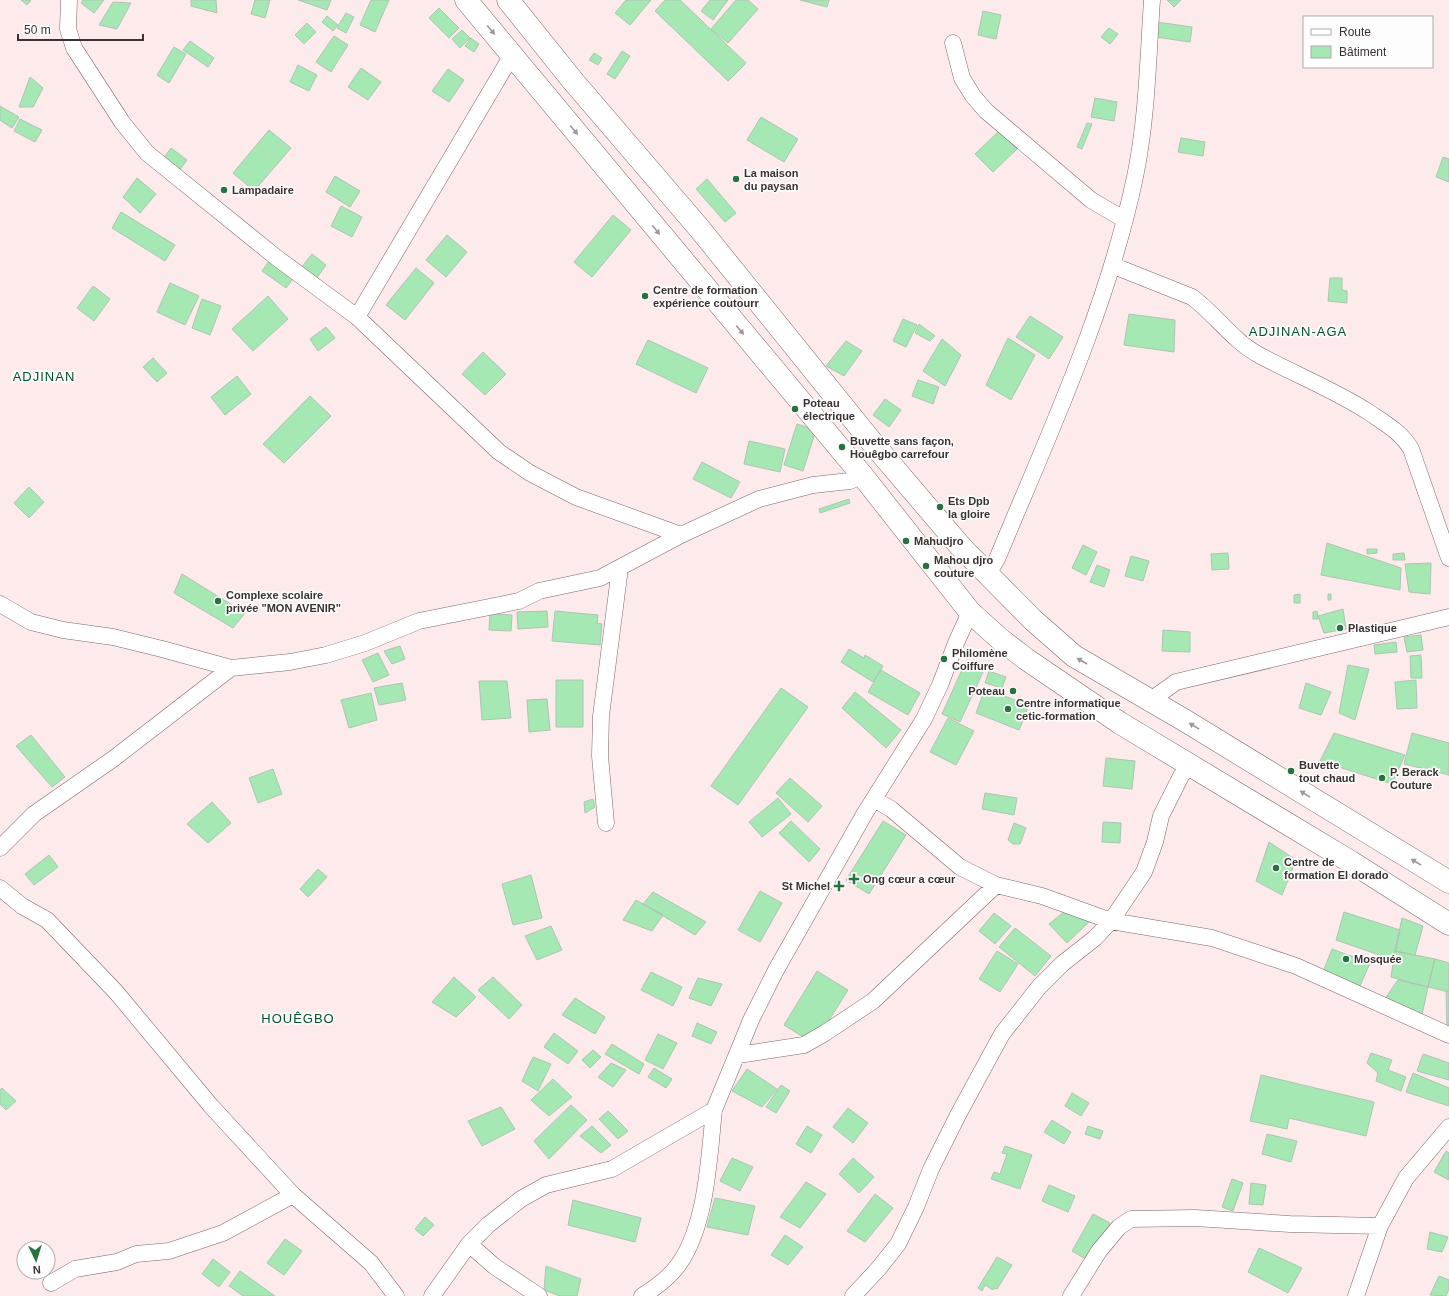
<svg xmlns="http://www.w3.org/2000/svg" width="1449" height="1296" font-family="Arial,sans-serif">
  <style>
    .building { fill: #a5e8b4; stroke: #aec4b2 }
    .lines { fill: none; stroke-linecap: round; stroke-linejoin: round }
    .minor-casing { stroke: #7f6566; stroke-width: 17 }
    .primary-casing { stroke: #7f6566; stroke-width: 23 }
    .minor { stroke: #fff; stroke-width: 16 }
    .primary { stroke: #fff; stroke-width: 22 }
    .oneway { fill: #9e9898 }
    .poi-dot { fill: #277240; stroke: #fdfdfd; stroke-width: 1.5 }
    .labels { text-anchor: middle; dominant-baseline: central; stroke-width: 3.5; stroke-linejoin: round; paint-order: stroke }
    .poi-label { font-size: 11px; font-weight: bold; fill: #3c3131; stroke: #fdfdfd; text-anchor: start }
    .quarter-label { font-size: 13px; letter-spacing: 1px; fill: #045125; stroke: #fdfdfd }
  </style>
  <rect width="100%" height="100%" fill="#fdeaeb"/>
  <path class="building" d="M21,0h10l-4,5z
    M83,0h21l-10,13 -13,-10z
    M191,0h25l1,13 -26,-7z
    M255,0h15l-5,18 -14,-4z
    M298,0h33l-4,10z
    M371,0h18l-14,32 -15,-7z
    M626,0h25l-21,25 -15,-12z
    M665,0h15l66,63 -18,18 -73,-70z
    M710,0h18l-15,20 -12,-9z
    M736,0h12l10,9 -30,34 -17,-14z
    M800,0h29l-2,7z
    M1167,0h14l-7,7z
    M113,2l18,1 -14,26 -18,-4z
    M439,8l20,20 -10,10 -20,-20z
    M983,11l18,4 -5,24 -18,-4z
    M346,13l8,4 -8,16 -9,-5z
    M327,16l11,9 -5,6 -11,-9z
    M1157,22l35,5 -2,15 -35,-5z
    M307,23l9,9 -12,12 -9,-9z
    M1109,28l9,6 -8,10 -9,-7z
    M462,30l8,8 -10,10 -8,-9z
    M334,36l14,9 -17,27 -15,-10z
    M471,38l8,6 -5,8 -9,-6z
    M190,41l24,17 -6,9 -25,-17z
    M174,47l12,7 -17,29 -12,-8z
    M622,51l8,5 -15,23 -8,-5z
    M594,53l8,5 -4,7 -9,-5z
    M298,65l19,10 -8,16 -19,-9z
    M361,68l20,14 -13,18 -20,-13z
    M448,69l16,11 -15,22 -17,-11z
    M30,77l13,11 -10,19h-14z
    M1095,98l22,4 -3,19 -23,-4z
    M0,106l19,11 -7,11 -12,-8z
    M761,117l37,22 -14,23 -37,-22z
    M20,119l22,11 -7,12 -21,-11z
    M1087,123l5,1 -10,25 -5,-2z
    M269,130l22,18 -37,43 -21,-18z
    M999,131l18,18 -24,23 -18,-18z
    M1181,138l24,4 -2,14 -25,-4z
    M171,148l16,12 -9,12 -16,-12z
    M1443,157l6,2v23l-13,-5z
    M335,176l25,15 -10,16 -24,-15z
    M137,178l19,16 -16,19 -17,-16z
    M707,179l29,34 -11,9 -29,-33z
    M341,206l21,11 -10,20 -21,-11z
    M121,212l54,33 -10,16 -53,-33z
    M613,215l18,15 -39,47 -18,-15z
    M447,235l20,17 -21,25 -20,-17z
    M312,254l14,11 -10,14 -15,-11z
    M272,257l24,18 -10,13 -24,-17z
    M416,268l18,15 -29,37 -19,-15z
    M1330,278h12v12l5,1v12l-19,-2z
    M170,283l29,13 -14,29 -28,-13z
    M93,286l17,13 -16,22 -17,-13z
    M268,296l20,23 -35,32 -21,-22z
    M202,299l19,7 -11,29 -18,-7z
    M1129,314l46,6 -1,32 -50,-7z
    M1030,316l33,21 -14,22 -33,-22z
    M903,319l14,6 -11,22 -13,-6z
    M919,324l16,12 -5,5 -15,-8z
    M326,327l9,11 -17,13 -8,-12z
    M1008,338l27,17 -24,45 -25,-15z
    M942,339l19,16 -16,31 -22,-15z
    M648,340l60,28 -12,25 -60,-29z
    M846,341l16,10 -18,25 -18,-10z
    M483,352l23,22 -21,21 -23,-21z
    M153,358l14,15 -10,9 -14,-15z
    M237,376l14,18 -26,21 -14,-18z
    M918,380l21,7 -6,17 -21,-8z
    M310,396l21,20 -47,47 -21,-19z
    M885,399l16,11 -12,17 -16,-12z
    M797,424l19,6 -13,41 -19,-6z
    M749,441l36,8 -5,23 -36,-8z
    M702,462l38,20 -9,16 -38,-19z
    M29,487l15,15 -15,16 -15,-15z
    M849,499l1,4 -30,10 -1,-4z
    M1327,543l74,25 -1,22 -79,-15z
    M1083,545l14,7 -11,23 -14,-7z
    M1367,549h10v4l-10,1z
    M1228,553l1,16 -17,1 -1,-16z
    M1404,553l1,7h-12v-6z
    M1131,556l18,5 -6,20 -18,-5z
    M1431,563l-1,31 -21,-2 -4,-28z
    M1097,565l13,5 -6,17 -14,-5z
    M182,574l63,39 -12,15 -59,-35z
    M1300,594v9h-6v-8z
    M1328,594h3v6h-3z
    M1343,609l3,20 -22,4 -6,-17z
    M547,611l1,16 -30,2 -1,-17z
    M555,611l43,4 -1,8 5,1 -2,21 -48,-4z
    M1317,611l1,8h-5v-7z
    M490,614l22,1 -1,16 -22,-1z
    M1163,630l27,2v20l-28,-1z
    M1421,635l2,15 -16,2 -3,-15z
    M1396,642l1,10 -22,2 -1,-9z
    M400,646l5,13 -13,5 -8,-13z
    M849,649l15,9 1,-3 18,11 -10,16 -32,-20z
    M378,653l11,22 -16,7 -11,-22z
    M1421,655l1,23h-11l-1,-22z
    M965,663l18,9 -23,50 -18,-8z
    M1348,665l21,4 -14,51 -16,-7z
    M881,670l39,23 -12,22 -40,-23z
    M989,671l17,6 -4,11 -17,-5z
    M556,680h27v47h-27z
    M1416,680l1,28 -20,1 -2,-27z
    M479,681h28l4,37 -29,2z
    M402,683l4,17 -27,5 -5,-17z
    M1306,683l25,9 -10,23 -22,-7z
    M781,688l27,19 -70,98 -27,-19z
    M985,689l44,16 -10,25 -43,-17z
    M855,692l46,38 -15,18 -44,-40z
    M371,693l6,27 -28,8 -8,-28z
    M547,699l3,31 -21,2 -2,-32z
    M948,718l26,13 -18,34 -26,-13z
    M1334,733l71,22 -13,29 -72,-23z
    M1412,733l37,10v32l-45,-11z
    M31,735l34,42 -13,10 -36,-41z
    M1106,758l29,3 -3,28 -29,-3z
    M273,769l9,25 -24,9 -9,-25z
    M790,778l32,28 -14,16 -32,-29z
    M985,793l32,5 -3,17 -32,-6z
    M778,798l13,16 -29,23 -13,-15z
    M593,799l2,8 -10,6 -1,-11z
    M212,802l19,21 -23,20 -21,-19z
    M791,821l29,28 -11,13 -30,-29z
    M883,821l23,14 -37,59 -23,-14z
    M1103,822l18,1 -1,20 -18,-1z
    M1014,823l12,5 -6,16h-7l-5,-4z
    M1269,842l27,18 -14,35 -26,-14z
    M49,855l9,12 -24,18 -9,-11z
    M318,869l9,8 -19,20 -8,-8z
    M531,875l11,43 -29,7 -11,-41z
    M760,891l22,12 -22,39 -22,-12z
    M653,892l53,30 -11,13 -52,-31z
    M636,900l27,15 -11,16 -29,-11z
    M1065,911l26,9 -24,23 -18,-19z
    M1344,912l56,18 -6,30 -58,-20z
    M994,913l17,13 -16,18 -16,-13z
    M1402,918l21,8 -8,29 -20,-4z
    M551,926l11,24 -25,10 -12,-24z
    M1015,928l36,28 -16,20 -36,-29z
    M1332,949l38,14 -10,23 -37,-14z
    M997,951l21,13 -18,28 -21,-13z
    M1395,951l40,8 -7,28 -37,-10z
    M1435,959l14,4v29l-21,-5z
    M817,971l31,19 -27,43 -6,-3 -7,10 -24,-15z
    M651,972l31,15 -9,19 -32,-16z
    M454,977l22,20 -20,20 -24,-15z
    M493,977l29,28 -13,14 -31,-29z
    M698,978l24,6 -11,22 -22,-8z
    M1398,980l30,7 -6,28 -38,-15z
    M1446,991l3,1v37h-2z
    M575,998l30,19 -10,17 -33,-19z
    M697,1023l20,9 -6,12 -19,-8z
    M554,1033l24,18 -10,13 -24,-17z
    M658,1034l19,9 -14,26 -18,-9z
    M612,1044l32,20 -5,10 -34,-20z
    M593,1050l8,7 -11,11 -8,-8z
    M1371,1053l21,7 -4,10 18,7 -5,14 -25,-10 2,-8 -11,-10z
    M1423,1054l26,9v17l-32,-9z
    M533,1057l18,7 -13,27 -16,-10z
    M611,1063l15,7 -13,17 -15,-10z
    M654,1068l18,11 -6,9 -18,-11z
    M747,1069l30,20 -15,18 -30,-16z
    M1413,1073l36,15v18l-43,-14z
    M1261,1075l113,27 -8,34 -77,-18 -2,11 -37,-8z
    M553,1079l19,18 -23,19 -18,-16z
    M781,1085l9,6 -14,22 -10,-6z
    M2,1088l14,13 -10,9 -6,-6v-14z
    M1072,1093l17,10 -8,13 -16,-10z
    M571,1105l16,15 -38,39 -15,-18z
    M501,1107l14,22 -33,17 -14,-25z
    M848,1108l20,15 -15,20 -20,-16z
    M608,1111l20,20 -10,8 -19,-20z
    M1052,1120l19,12 -7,12 -20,-12z
    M592,1126l19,19 -10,8 -21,-17z
    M807,1126l15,9 -11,18 -15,-9z
    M1088,1126l15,5 -3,8 -15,-5z
    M1267,1134l30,7 -6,21 -29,-8z
    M1005,1146l27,9 -12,34 -29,-10 3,-7 6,2 7,-20 -5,-1z
    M1446,1151l3,2v27l-15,-8z
    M732,1158l21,9 -13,24 -20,-10z
    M853,1158l21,19 -15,16 -20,-19z
    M1232,1179l11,4 -10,28 -11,-4z
    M806,1182l20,12 -26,34 -20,-11z
    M1251,1183l15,2 -3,20 -14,-1z
    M1049,1185l26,11 -7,16 -26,-11z
    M875,1194l18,14 -28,34 -18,-11z
    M715,1198l40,8 -7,29 -41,-8z
    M573,1200l68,18 -6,24 -67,-17z
    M1093,1214l17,9 -21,38 -17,-10z
    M425,1217l9,8 -11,11 -8,-7z
    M1430,1232l18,5 -6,15 -15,-3z
    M785,1235l18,12 -15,18 -17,-10z
    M285,1239l17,12 -18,24 -17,-12z
    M1259,1248l43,20 -14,25 -40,-21z
    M997,1257l15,8 -15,24 -3,-1 -1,2 -8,-5 -3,6 -4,-3z
    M213,1259l17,13 -11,15 -17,-13z
    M546,1266l35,13 -4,17h-17l-16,-6z
    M240,1271l35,25h-32l-14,-10z
    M1439,1276l10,4v9l-3,7 -16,-1z"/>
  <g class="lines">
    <defs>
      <path id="minor" d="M69,0l-1,29 6,19 48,74 25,31 130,105 80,59 142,135 31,21 46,24 105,38
        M953,43l9,35 11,18 13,15 105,89 34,20
        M1114,266l78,31c24,18 41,44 67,58 37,20 76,35 111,58 16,11 31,19 41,36l38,109
        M357,317l155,-262
        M988,574l9,-15c52,-125 110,-249 138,-382 12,-57 13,-118 17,-177
        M0,604l31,18 32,8 50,7 49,12 69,19 59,-6 36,-7 39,-12 54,-22 100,-20 20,-10 61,-13 81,-43 78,-36 54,-14 37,-4 12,-6
        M1151,700l25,-18 273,-65
        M874,799l17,10 69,58 36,18 46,11 69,25 101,17 84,28 153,69
        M606,823l-6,-67 1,-40 19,-148
        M0,848l34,-34 79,-55 118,-91
        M0,888l22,18 25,14 69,72 95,114 82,89 78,68 25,33
        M738,1055l66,-10 21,-12 48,-32 123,-116
        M469,1244l25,22 45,30
        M51,1283l24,-14 42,-7 19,-8 33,-3 54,-18 70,-38
        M432,1296l37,-52 19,-19 33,-26 25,-14 66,-16 102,-59 37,-90 25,-50 89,-157 59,-94 16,-34 16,-42 14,-31
        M642,1296c13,-8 28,-19 37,-32 28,-40 30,-107 35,-154
        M853,1296l26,-28 19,-24 18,-37 15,-38 28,-56 43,-79 37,-47 23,-23 33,-26 16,-17 33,-49 11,-30 6,-26 20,-40 8,-10
        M1071,1296l28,-45 20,-24 12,-8 64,-1 95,6 90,2
        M1356,1296l24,-70 26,-48 43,-51"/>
      <path id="primary" d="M466,0l396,475 108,137 30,27 26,20 94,64 231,139 98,62
        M508,0l65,81 126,147 176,218 86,101 72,73 41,36 110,64 265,162"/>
    </defs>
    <use href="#minor" class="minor-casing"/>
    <use href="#primary" class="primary-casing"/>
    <use href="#minor" class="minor"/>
    <use href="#primary" class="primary"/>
  </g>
  <defs><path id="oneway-solid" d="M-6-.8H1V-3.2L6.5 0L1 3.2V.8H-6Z"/></defs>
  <g class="oneway">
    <use href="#oneway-solid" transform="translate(491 30) rotate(50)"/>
    <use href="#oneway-solid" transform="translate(574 130) rotate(50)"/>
    <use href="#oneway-solid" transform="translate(656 230) rotate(51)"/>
    <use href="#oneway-solid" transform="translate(740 330) rotate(50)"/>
    <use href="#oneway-solid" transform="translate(1082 661) rotate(-150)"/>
    <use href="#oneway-solid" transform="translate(1194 726) rotate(-149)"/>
    <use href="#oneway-solid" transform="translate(1305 794) rotate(-148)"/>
    <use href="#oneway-solid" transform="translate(1416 862) rotate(-149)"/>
  </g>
  <g class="poi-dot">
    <circle cx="736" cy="179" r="4"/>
    <circle cx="224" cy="190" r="4"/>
    <circle cx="645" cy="296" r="4"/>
    <circle cx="795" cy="409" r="4"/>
    <circle cx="842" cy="447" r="4"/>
    <circle cx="940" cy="507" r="4"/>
    <circle cx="906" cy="541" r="4"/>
    <circle cx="926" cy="566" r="4"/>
    <circle cx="218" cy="601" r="4"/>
    <circle cx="1340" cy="628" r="4"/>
    <circle cx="944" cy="659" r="4"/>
    <circle cx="1013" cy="691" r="4"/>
    <circle cx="1008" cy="709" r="4"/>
    <circle cx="1291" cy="771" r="4"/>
    <circle cx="1382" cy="778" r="4"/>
    <circle cx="1276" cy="868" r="4"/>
    <path d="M852 873h4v4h4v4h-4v4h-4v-4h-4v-4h4z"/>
    <path d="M837 880h4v4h4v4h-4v4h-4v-4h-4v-4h4z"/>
    <circle cx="1346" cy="959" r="4"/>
  </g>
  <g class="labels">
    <g class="poi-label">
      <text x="744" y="173">La maison<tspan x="744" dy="13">du paysan</tspan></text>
      <text x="232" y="190">Lampadaire</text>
      <text x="653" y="290">Centre de formation<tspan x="653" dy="13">expérience coutourr</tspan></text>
      <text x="803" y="403">Poteau<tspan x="803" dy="13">électrique</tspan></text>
      <text x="850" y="441">Buvette sans façon,<tspan x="850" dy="13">Houêgbo carrefour</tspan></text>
      <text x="948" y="501">Ets Dpb<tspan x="948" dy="13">la gloire</tspan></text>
      <text x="914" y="541">Mahudjro</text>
      <text x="934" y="560">Mahou djro<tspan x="934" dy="13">couture</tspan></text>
      <text x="226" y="595">Complexe scolaire<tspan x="226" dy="13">privée "MON AVENIR"</tspan></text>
      <text x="1348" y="628">Plastique</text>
      <text x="952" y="653">Philomène<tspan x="952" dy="13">Coiffure</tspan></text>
      <text x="1005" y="691" text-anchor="end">Poteau</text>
      <text x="1016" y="703">Centre informatique<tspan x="1016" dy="13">cetic-formation</tspan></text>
      <text x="1299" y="765">Buvette<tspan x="1299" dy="13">tout chaud</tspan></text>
      <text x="1390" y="772">P. Berack<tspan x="1390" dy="13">Couture</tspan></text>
      <text x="1284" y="862">Centre de<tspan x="1284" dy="13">formation El dorado</tspan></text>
      <text x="863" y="879">Ong cœur a cœur</text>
      <text x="830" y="886" text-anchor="end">St Michel</text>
      <text x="1354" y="959">Mosquée</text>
    </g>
    <g class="quarter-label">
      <text x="1298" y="331">ADJINAN-AGA</text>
      <text x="44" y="376">ADJINAN</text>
      <text x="298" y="1018">HOUÊGBO</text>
    </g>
  </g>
  <rect x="1303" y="16" width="130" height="52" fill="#fdfdfd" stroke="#b0abab"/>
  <rect x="1311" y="29" width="20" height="6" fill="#ffffff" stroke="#b0abab"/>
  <text x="1339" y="36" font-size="12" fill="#3c3131">Route</text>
  <rect x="1311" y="46" width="20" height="12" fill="#a5e8b4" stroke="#b0abab"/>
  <text x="1339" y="56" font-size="12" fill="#3c3131">Bâtiment</text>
  <g transform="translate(36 1260) rotate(176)"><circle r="19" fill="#fdfdfd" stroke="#b0abab"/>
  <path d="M0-3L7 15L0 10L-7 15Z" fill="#277240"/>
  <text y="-6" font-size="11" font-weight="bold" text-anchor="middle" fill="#3c3131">N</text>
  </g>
  <path d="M18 34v6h125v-6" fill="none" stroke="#3c3131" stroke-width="2"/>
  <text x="24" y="34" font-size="12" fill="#3c3131" stroke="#fdfdfd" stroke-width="3" paint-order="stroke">50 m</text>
</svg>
